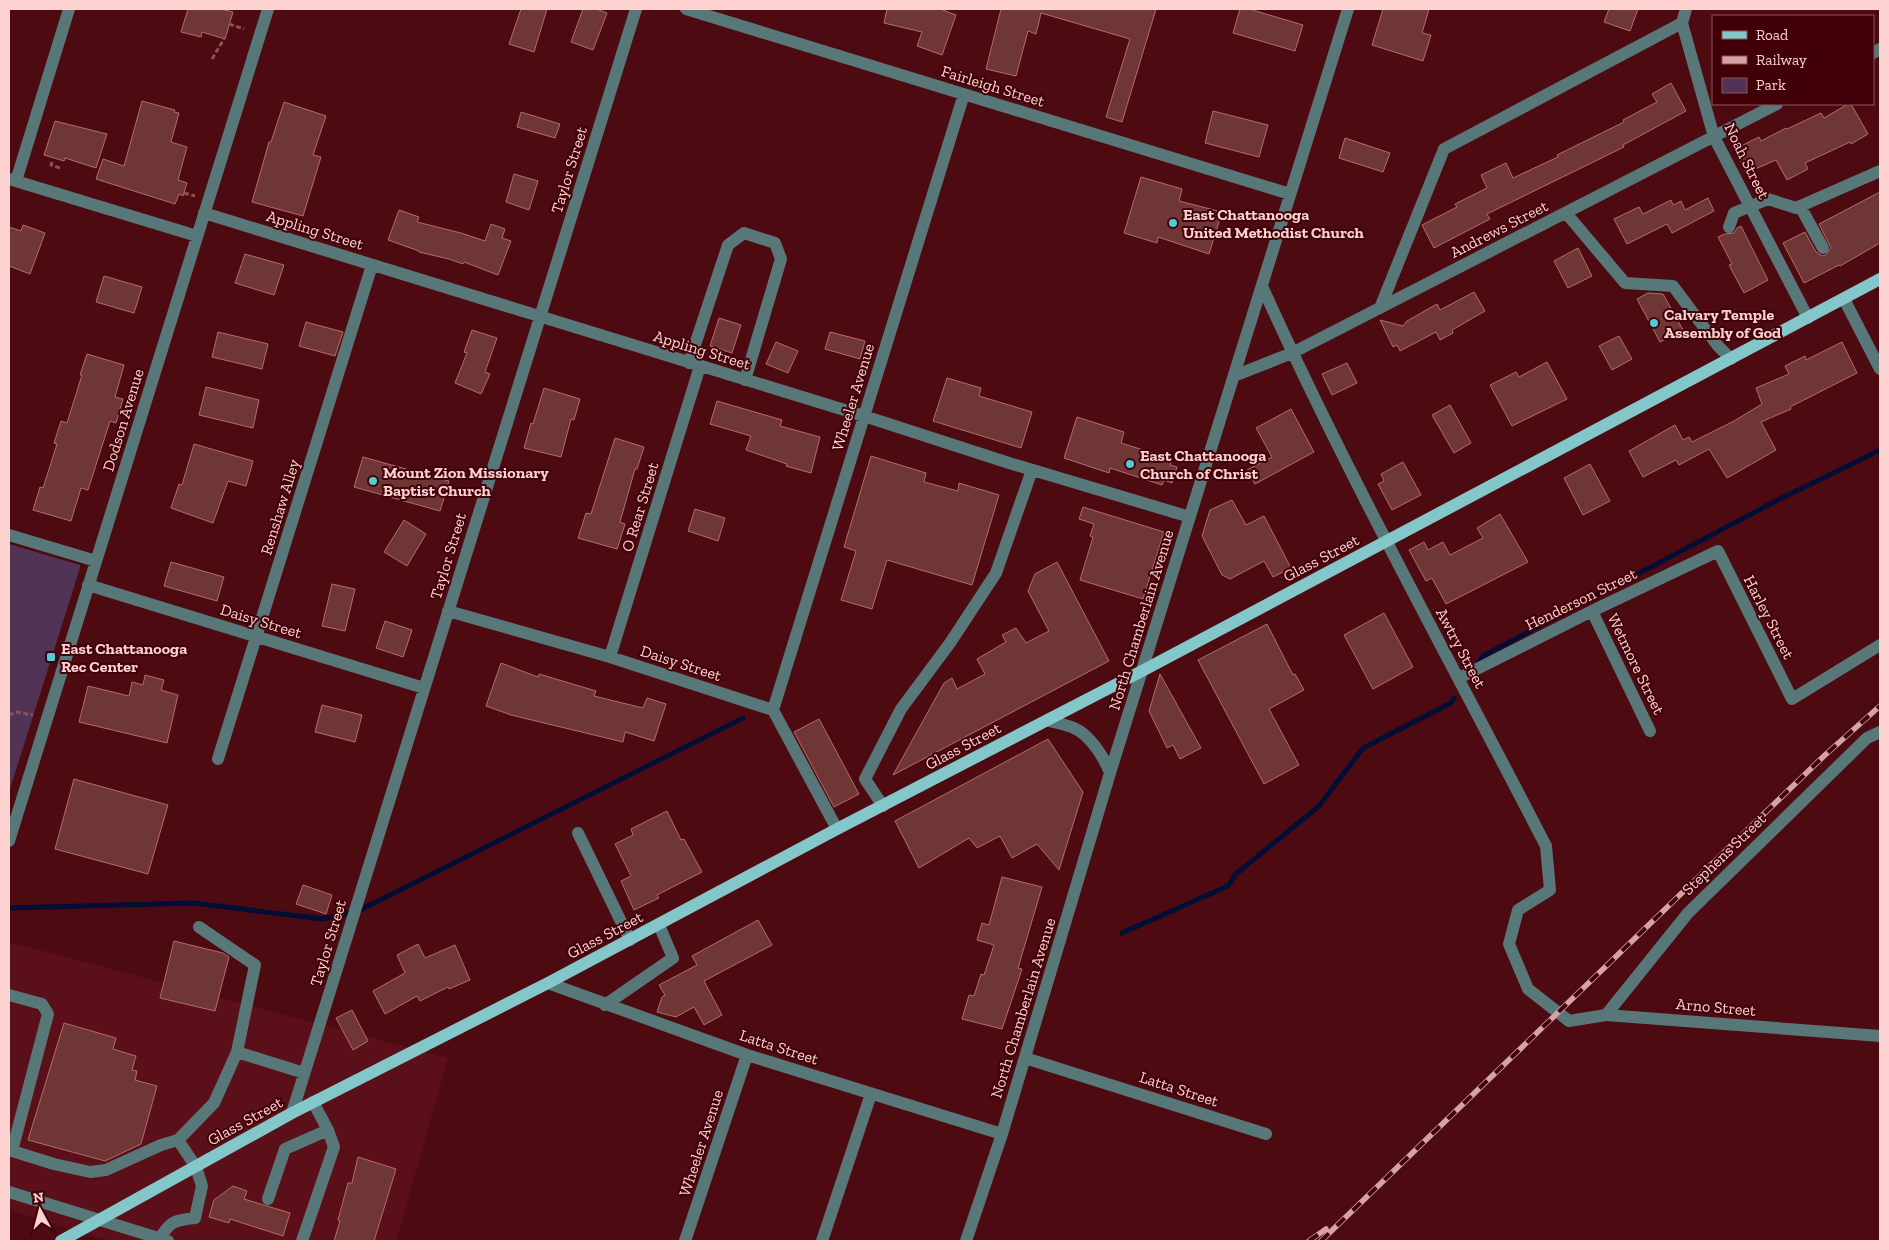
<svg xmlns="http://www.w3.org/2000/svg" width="1889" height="1250" font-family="'Zilla Slab',serif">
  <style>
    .built { fill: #5b1019 }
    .green { fill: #513356 }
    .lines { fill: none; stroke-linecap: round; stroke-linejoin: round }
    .stream { stroke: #000e35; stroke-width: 5 }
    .building { fill: #6f3636; stroke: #b66b6a }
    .path { stroke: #8a5053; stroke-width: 3; stroke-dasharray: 5 2.5; stroke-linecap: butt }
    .minor { stroke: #577779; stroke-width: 12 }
    .major { stroke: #83c7cb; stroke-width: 12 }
    .rail-casing { stroke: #d4a3a3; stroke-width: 5.5 }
    .rail { stroke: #410008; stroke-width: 4; stroke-dasharray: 11; stroke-linecap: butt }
    .poi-dot { fill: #51ccd4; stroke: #410008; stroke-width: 2 }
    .labels { text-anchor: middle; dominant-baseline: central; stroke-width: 4; stroke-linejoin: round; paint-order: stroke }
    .street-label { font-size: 16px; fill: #fdd2d0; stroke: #410008 }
    .poi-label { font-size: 16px; font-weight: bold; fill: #fdd2d0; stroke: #410008; text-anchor: start }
  </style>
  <rect width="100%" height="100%" fill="#4d0a11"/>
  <path class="built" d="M9,942l439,116 -52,183h-287l-100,-31z"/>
  <path class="green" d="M9,544l71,21v3l-71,224z"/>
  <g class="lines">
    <path class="stream" d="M1476,666l7,-10 289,-153 108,-53
      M9,908l185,-5 128,16 38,-9 383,-192
      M1122,933l106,-47 8,-12 83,-68 44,-58 88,-45 3,-5"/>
  </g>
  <path class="building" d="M188,9h33l12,3 -8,27 -23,-7 -1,5 -20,-5z
    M521,9h26l-13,43 -25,-8z
    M583,9h13l11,4 -14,37 -22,-8z
    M887,9h53l16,6 -14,40 -25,-9 5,-14 -38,-9z
    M1001,9h155l-34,113 -16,-5 24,-78 -89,-26 -5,21 -8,-3 -12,45 -30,-7z
    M1240,9h9l54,16 -8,26 -62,-18z
    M1383,9h46l-7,24 9,2 -8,26 -51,-16z
    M1609,9h29l-8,22 -26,-9z
    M1671,83l15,28 -63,34 1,2 -137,67 3,5 -56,29 -12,-23 35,-18 -2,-3 32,-16 -6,-13 25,-12 7,15 45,-21 -1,-2 67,-33 -1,-2 34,-18 -5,-8z
    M142,101l33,9 -1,2 5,1 -8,29 16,5 -9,33 9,3 -4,13 -4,-2 -4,10 -79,-25 7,-20 21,7z
    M284,102l42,14 -13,39 8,2 -18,59 -51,-14 17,-60h2z
    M1848,104h3l17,30 -17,10 -1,-2 -45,21 3,6 -21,11 -11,-20 -30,13 -11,-24 24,-12 2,4 25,-13 1,1 34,-16 3,5z
    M1213,111l55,14 -9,32 -54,-14z
    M521,112l39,12 -5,14 -38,-11z
    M55,121l52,13 -11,34 -31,-10 -1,3 -20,-6z
    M1345,138l45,15 -7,19 -44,-14z
    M514,174l24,7 -9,29 -23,-8z
    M1141,177l41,12 -3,12 43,11 -13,42 -51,-17 -1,6 -33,-10z
    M1880,192v51l-40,23 -1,-1 -35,18 -21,-40 22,-11 11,20 6,4 4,-1 5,-7 -12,-24z
    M1708,198l6,13 -42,22 -5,-9 -40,20 -13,-25 25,-12 4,7 28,-14 2,5 8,-4 4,9z
    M399,210l20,7 -2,5 44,11 24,8 6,-17 14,5 -3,9 9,3 -13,34 -34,-13 -1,2 -14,-5 -30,-7v-1l-31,-11z
    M23,225l22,8 -15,41 -21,-8v-39l12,4z
    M1741,226l27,54 -24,13 -15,-28 3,-1 -14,-27 7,-3 9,-1 3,-5z
    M1578,248l14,28 -24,12 -14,-27z
    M245,254l39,11 -10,30 -39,-12z
    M104,276l38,11 -8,26 -38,-11z
    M1474,292l11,19 -33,19 1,3 -13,7 -4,-8 -36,19 -3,-6 -4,2 -13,-27 23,6 4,-5 30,-17 3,6z
    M1648,293l15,1 20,36 -23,12 -23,-43z
    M719,318l22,7 -9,28 -22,-7z
    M306,322l37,10 -8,24 -36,-10z
    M472,330l25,8 -12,34 5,2 -9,20 -26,-11 12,-30 -3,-1z
    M218,332l50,12 -6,25 -50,-12z
    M830,332l35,9 -5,18 -35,-10z
    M1619,336l13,23 -20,11 -13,-24z
    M776,342l22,9 -10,22 -22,-9z
    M1842,342l15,31 -67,34 1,2 -30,13 15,28 -49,28 -18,-29 -30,16 -3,-5 -33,17 -14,-26 46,-26 8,15 6,-3 3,5 42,-21 28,-17 -6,-16 33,-14 -4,-8 20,-10 1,4z
    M87,354l37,11 -9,32 8,2 -7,24 -6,-2 -22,69 -7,-2 -10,33 -38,-11 7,-23 3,1 14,-44 -3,-1 7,-22 6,2 15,-48h-2z
    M1547,362l20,37 -55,27 -22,-41 26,-13 3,5z
    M1347,363l10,20 -25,12 -10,-21z
    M947,378l34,10 -2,8 53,16 -11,36 -88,-27z
    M206,387l53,13 -6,28 -54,-13z
    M544,388l36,11 -6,21 -3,-1 -10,38 -37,-9 7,-25 2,1z
    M717,401l65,19 -2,6 40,11 -9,36 -25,-7 1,-2 -41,-14 5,-14 -41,-12z
    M1450,405l21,38 -17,10 -22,-38z
    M1291,409l23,43 -59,32 -8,-14 25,-13 -16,-29z
    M1077,417l47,15 -3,11 51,16 -2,6 7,2 -5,16 -8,-3 -2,5 -52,-17 -1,5 -45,-15z
    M615,438l29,9 -7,22h-2l-15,53 5,2 -8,25 -39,-11 8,-25 5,1z
    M194,444l59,17 -7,25 -18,-5 -15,42 -42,-15 8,-24 3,1z
    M871,456l55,17 -2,9 34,9 1,-8 40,12 -27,90 -85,-25 -15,49 -31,-9 15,-49 -12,-4z
    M363,457l86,24 -9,30 -86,-24z
    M1403,462l18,33 -29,15 -14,-26 6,-3 -3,-7z
    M1590,464l20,37 -27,14 -19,-37z
    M1232,500l14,25 18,-9 27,52 -18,9 -9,-16 -34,18 -8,-4 -20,-39 8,-26z
    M1083,507l81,25 -21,67 -63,-19 13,-43 -3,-1 4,-12 -15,-5z
    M695,509l30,9 -7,23 -30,-10z
    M1500,514l28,48 -82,42 -14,-26 -6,3 -17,-31 15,-8 4,8 15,-8 7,13 33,-17 -6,-10z
    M404,520l22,14 -19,32 -23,-14z
    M171,562l53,15 -7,24 -53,-15z
    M1057,562l52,99 -216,114 51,-92 8,-5 5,11 28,-15 -8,-15 29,-17 -4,-7 14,-7 10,15 23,-12 -21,-40 7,-17z
    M332,584l23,5 -10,42 -23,-5z
    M1384,613l29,54 -40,22 -29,-54z
    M385,621l27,9 -9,27 -27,-9z
    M1267,624l26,51 2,-1 9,16 -35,19 30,56 -35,19 -66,-124z
    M501,663l37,14 1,-3 57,17 -2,5 49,12 4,-10 19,6 -12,37 -29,-9 -2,10 -112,-27 -25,-9z
    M1160,674l41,74 -21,11 -7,-14 -6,3 -18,-37z
    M145,675l19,5 -3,10 17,5 -11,48 -88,-21 9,-36 41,10 3,-14 11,3z
    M322,705l40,10 -7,27 -40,-10z
    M819,719l40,75 -25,13 -40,-75z
    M1048,739l35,53 -24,78 -22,-26 -25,14 -12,-22 -23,12 -8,-10 -50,30 -24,-47z
    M74,779l94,26 -20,69 -93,-25z
    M667,811l14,29 3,-1 18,33 -45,23 2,3 -25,12 -13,-29 10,-5 -16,-32 18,-9 -2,-6z
    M1002,877l40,10 -24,81 4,1 -20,60 -40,-10 7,-24 5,1 7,-22 3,1 10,-30 -17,-5 5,-17 7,2z
    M303,885l29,10 -6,19 -30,-10z
    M758,920l14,25 -68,36 18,34 -18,10 -10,-18 -18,10 -19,-5 5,-15 3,-2 -6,-10 38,-20 -5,-9z
    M174,941l49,12 6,4 -14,54 -55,-13z
    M418,944l7,14 30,-13 15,35 -21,9 -1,-2 -28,14 -3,-5 -32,18 -12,-23 32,-18 -8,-18z
    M352,1010l16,31 -15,9 -17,-32z
    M64,1023l52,15 -3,11 23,7 -4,14 5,1 -2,9 22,6 -16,58 -36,17 -77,-21z
    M358,1157l38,12 -22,72h-40l6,-20 -2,-1 10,-37h4z
    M233,1186l14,5 -3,8 46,14 -7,23 -53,-17 -1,4 -20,-6 5,-17z"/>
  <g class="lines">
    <path class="path" d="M229,24l15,5
      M212,59l12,-20
      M52,162l-1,3 9,3
      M184,193l11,3
      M9,715l7,-3 17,3"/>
    <path class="minor" d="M686,9l604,185
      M1686,9l-4,14 32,114 94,181
      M1873,53l7,-4
      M9,179l188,57
      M16,181l53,-172
      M1800,206l23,42
      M204,213l660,203 145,47 181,54
      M1566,213l59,70 48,3 45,60 13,13v-2
      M1729,227l5,-14 34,-14 28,9 84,-37
      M1262,286c86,191 188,374 284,560l4,44 -32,20 -9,34 19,45 41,32 37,-6 274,21
      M1844,299l36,70
      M1380,308l64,-159 238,-126
      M689,363l39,-118 16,-12 31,10 6,16 -36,121
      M1234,376l58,-23 485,-249
      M9,535l87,26
      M88,585l336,103
      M448,611l162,46 163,53 64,119
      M1592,611l58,120
      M610,657l90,-291
      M1459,678l133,-67 126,-60 74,148 88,-54
      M773,710l191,-616
      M1047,720c9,3 18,4 27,8 16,7 30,29 36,45
      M218,759l154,-494
      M883,806l-18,-27 36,-70 49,-66 46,-70 36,-103
      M578,833l52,107
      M9,841l259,-832
      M199,927l56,38 -18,87
      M548,983l199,72 255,79
      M9,995l33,9 6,10 -36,137 42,13 36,8 16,-2 55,-25 17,-5 36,-37 23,-51 67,21
      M605,1005l68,-47 -14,-33
      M1606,1015l82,-102 179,-175 13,-6
      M1025,1058l241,76
      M292,1113l344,-1104
      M9,1192l159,49
      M268,1199l17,-50 43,-19
      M160,1239c9,-18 16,-19 35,-21l7,-32 -6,-19 -18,-27
      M302,1241l32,-94 -6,-17 -15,-28
      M685,1241l62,-186
      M822,1241l49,-147
      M966,1241l36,-107 108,-361 238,-764"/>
    <path class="major" d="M61,1241l231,-128 256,-130 289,-154 305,-158 738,-392"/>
    <defs>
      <path id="rail" d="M1309,1241l17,-12
        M1321,1241l504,-486 55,-49"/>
    </defs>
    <use href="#rail" class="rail-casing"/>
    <use href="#rail" class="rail"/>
  </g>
  <g class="poi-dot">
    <circle cx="1173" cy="223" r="5"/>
    <circle cx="1654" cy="323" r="5"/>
    <circle cx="1130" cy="464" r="5"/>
    <circle cx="373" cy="481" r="5"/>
    <rect x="46" y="652" width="10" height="10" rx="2.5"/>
  </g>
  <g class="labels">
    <g class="street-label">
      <text transform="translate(993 86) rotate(17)">Fairleigh Street</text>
      <text transform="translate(1747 161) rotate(64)">Noah Street</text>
      <text transform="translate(569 170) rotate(-73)">Taylor Street</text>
      <text transform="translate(1499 229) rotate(-27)">Andrews Street</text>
      <text transform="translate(315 230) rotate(17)">Appling Street</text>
      <text transform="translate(702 350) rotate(17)">Appling Street</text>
      <text transform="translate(853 397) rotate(-73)">Wheeler Avenue</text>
      <text transform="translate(123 420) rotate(-73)">Dodson Avenue</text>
      <text transform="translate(280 507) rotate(-73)">Renshaw Alley</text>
      <text transform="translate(640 507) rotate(-73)">O Rear Street</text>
      <text transform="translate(448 556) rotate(-73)">Taylor Street</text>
      <text transform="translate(1321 558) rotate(-28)">Glass Street</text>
      <text transform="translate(1581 599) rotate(-26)">Henderson Street</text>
      <text transform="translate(1769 617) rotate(63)">Harley Street</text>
      <text transform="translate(1141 620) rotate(-73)">North Chamberlain Avenue</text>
      <text transform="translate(261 621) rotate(17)">Daisy Street</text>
      <text transform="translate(1461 648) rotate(62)">Awtry Street</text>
      <text transform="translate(681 663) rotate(18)">Daisy Street</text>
      <text transform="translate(1636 664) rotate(64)">Wetmore Street</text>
      <text transform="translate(963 746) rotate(-28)">Glass Street</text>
      <text transform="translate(1724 854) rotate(-44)">Stephens Street</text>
      <text transform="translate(605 935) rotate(-28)">Glass Street</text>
      <text transform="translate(328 943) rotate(-73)">Taylor Street</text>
      <text transform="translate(1716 1007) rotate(5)">Arno Street</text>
      <text transform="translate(1023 1008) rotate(-73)">North Chamberlain Avenue</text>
      <text transform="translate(779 1047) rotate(18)">Latta Street</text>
      <text transform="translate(1179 1089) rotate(18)">Latta Street</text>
      <text transform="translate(245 1121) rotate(-29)">Glass Street</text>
      <text transform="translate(701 1143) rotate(-72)">Wheeler Avenue</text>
    </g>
    <g class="poi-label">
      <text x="1183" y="214">East Chattanooga<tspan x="1183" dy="18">United Methodist Church</tspan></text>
      <text x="1664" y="314">Calvary Temple<tspan x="1664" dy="18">Assembly of God</tspan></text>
      <text x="1140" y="455">East Chattanooga<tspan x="1140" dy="18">Church of Christ</tspan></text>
      <text x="383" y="472">Mount Zion Missionary<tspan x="383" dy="18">Baptist Church</tspan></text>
      <text x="61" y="648">East Chattanooga<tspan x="61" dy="18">Rec Center</tspan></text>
    </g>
  </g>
  <rect width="1889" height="1250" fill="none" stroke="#fdd2d0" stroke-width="20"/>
  <rect x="1712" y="15" width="162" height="90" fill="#410008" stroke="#8c5458"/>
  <rect x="1722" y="31" width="25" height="8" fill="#83c7cb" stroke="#8c5458"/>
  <text x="1756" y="40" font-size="15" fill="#fdd2d0">Road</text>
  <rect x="1722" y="56" width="25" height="8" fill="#d4a3a3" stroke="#8c5458"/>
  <text x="1756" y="65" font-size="15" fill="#fdd2d0">Railway</text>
  <rect x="1722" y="78" width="25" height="15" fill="#513356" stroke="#8c5458"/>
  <text x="1756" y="90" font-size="15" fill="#fdd2d0">Park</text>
  <g transform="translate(40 1210) rotate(353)" stroke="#410008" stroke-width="4" paint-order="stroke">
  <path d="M0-4L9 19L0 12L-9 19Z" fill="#fdd2d0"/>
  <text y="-8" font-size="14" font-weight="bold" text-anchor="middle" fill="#fdd2d0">N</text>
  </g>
</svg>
